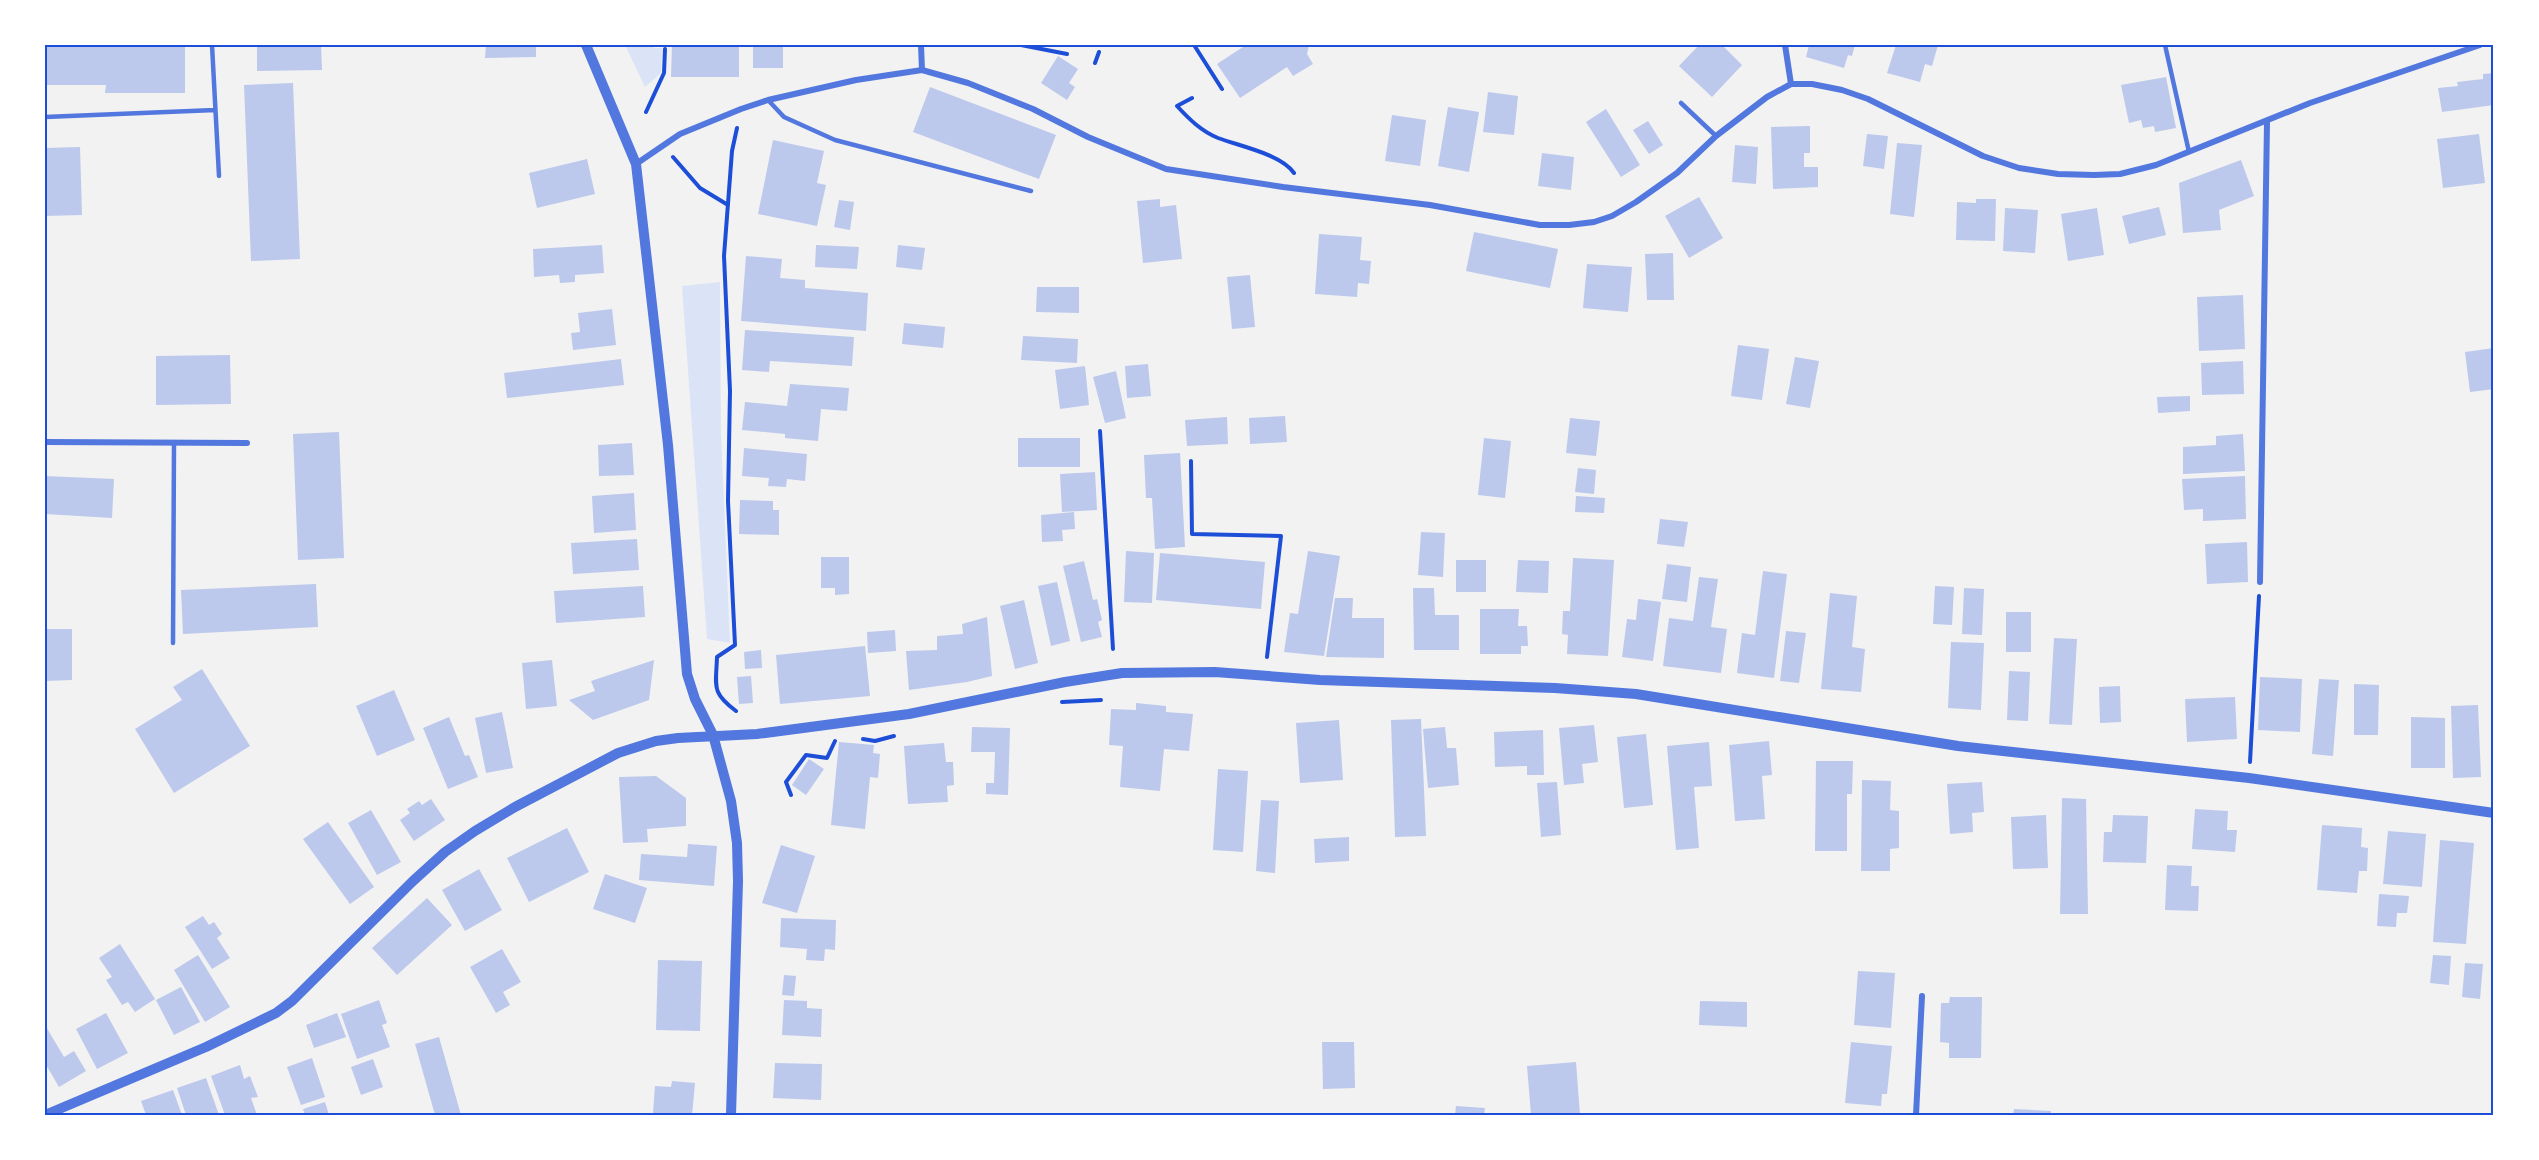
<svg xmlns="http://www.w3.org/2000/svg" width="2539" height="1160" font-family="Rubik,sans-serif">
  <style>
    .green { fill: #dbe4f7 }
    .building { fill: #bdc9ec }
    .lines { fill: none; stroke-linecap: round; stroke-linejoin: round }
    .path { stroke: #1d4ed8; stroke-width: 4 }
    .service { stroke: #5277de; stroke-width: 4.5 }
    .minor { stroke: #5277de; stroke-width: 6 }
    .tertiary { stroke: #5277de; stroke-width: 10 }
    .neatline { fill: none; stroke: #1d4ed8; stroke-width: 2 }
  </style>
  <rect width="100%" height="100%" fill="#f2f2f2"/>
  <path class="green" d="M625,45h29v3h8l-1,25 -16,14z
    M720,282l1,151 9,210 -23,-4 -25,-353z"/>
  <path class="building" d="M45,45h140v48h-80l1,-8h-61z
    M257,45h64l1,25 -65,1z
    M486,45h50v12l-51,1z
    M672,45h67v32h-68z
    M753,45h30v23h-30z
    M1246,45h63l-2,9 6,10 -20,12 -6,-9 -47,31 -23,-34z
    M1699,45h23l20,20 -30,32 -33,-31z
    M1809,45h46l-3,11 -4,-1 -4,13 -38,-11z
    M1896,45h42l-6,21 -7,-2 -5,18 -33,-9z
    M1058,56l20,13 -9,14 6,4 -8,13 -26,-17z
    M2494,73v32l-52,7 -4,-24 20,-2 -1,-4 26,-3v-5z
    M2166,77l10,51 -21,4 -1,-6 -11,2 -2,-8 -12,3 -8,-38z
    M293,83l7,176 -49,2 -7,-176z
    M930,87l126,48 -17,44 -126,-47z
    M1488,92l30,4 -4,39 -31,-3z
    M1448,107l31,5 -10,60 -31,-6z
    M1606,109l34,56 -19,12 -35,-55z
    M1392,115l34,5 -6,46 -35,-5z
    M1648,121l15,24 -14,9 -16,-24z
    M1810,126v27h-6v14h14v20l-45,2 -2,-62z
    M1867,134l21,2 -4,33 -21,-3z
    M2479,134l6,49 -42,5 -6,-49z
    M773,140l51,11 -7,32 9,2 -9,41 -59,-12z
    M1897,143l25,2 -8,72 -24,-3z
    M1735,145l23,2 -2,37 -24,-2z
    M80,147l2,68 -37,1v-68z
    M1542,153l32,4 -3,33 -33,-4z
    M587,159l8,35 -58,14 -8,-35z
    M2241,160l13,36 -35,14 2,20 -38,3 -4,-50z
    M1699,197l24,41 -34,20 -24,-42z
    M1160,199v8l16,-2 6,54 -39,4 -6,-62z
    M1976,199h20l-1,42 -39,-1 1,-38 19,1z
    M839,200l15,2 -4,28 -16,-3z
    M2159,207l7,28 -37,9 -7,-28z
    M2005,208l33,2 -3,43 -32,-2z
    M2097,208l7,47 -36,6 -7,-47z
    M1474,232l84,17 -8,39 -84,-17z
    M1319,234l43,3 -2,23 11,1 -2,23 -11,-1 -1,14 -42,-3z
    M602,245l2,28 -29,2v7l-15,1 -1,-8 -25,2 -1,-28z
    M816,245l43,2 -2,22 -42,-2z
    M898,245l27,3 -3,22 -26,-3z
    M1673,253l1,47h-27l-2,-46z
    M746,256l36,3 -2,19 25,2v8l63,5 -2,38 -125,-10z
    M1587,264l45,3 -4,45 -45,-4z
    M1250,275l5,52 -23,2 -5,-52z
    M1037,287h42v26l-43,-1z
    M2243,295l2,54 -46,2 -2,-54z
    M612,309l4,36 -43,5 -2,-17 9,-1 -2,-19z
    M904,323l41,4 -2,21 -41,-4z
    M745,330l109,7 -2,29 -82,-5 -1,11 -27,-2z
    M1023,336l55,3 -1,24 -56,-3z
    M1738,345l31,4 -7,51 -31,-4z
    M2494,348v41l-24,3 -5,-40z
    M230,355l1,49 -75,1v-49z
    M1795,357l24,4 -9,47 -24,-4z
    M621,359l3,26 -117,13 -3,-25z
    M2243,361l1,33 -42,1 -1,-32z
    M1148,364l3,32 -24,2 -2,-32z
    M1085,366l4,39 -29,4 -5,-39z
    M1116,371l10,47 -21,5 -12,-46z
    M790,384l59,4 -2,23 -26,-2 -3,32 -33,-3v-4l-43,-4 3,-28 42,4z
    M2190,396v15l-32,2 -1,-16z
    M1285,416l2,26 -37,2 -1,-26z
    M1227,417l1,27 -41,2 -2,-26z
    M1570,418l30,3 -4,35 -30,-3z
    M339,432l5,126 -46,2 -5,-126z
    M2243,434l2,37 -62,3v-27l33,-2v-9z
    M1018,438h62v29h-62z
    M1484,438l27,3 -6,57 -27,-3z
    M632,443l2,32 -35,1 -1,-31z
    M744,448l63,6 -2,27 -18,-2 -1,8 -18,-1 1,-8 -27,-2z
    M1180,453l5,94 -30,2 -3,-51h-6l-2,-43z
    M1578,468l18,2 -2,24 -19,-2z
    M1095,472l2,38 -35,2 -2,-38z
    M45,476l69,3 -2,39 -67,-4z
    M2245,476l1,43 -43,2v-12l-19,1 -2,-31z
    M634,493l2,37 -42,3 -2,-37z
    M1576,496l29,2 -1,15 -29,-1z
    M740,500l33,1v9h6v25l-40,-1z
    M1074,512l1,17 -13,1 1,11 -21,1 -1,-27z
    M1660,519l28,3 -4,25 -27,-3z
    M1421,532l24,1 -2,44 -25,-2z
    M637,539l2,31 -66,4 -2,-31z
    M2247,542l1,40 -41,2 -2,-40z
    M1126,551l28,2 -2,50 -28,-1z
    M1308,551l32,5 -16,100 -40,-4 6,-39 8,1z
    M1160,553l105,9 -4,47 -105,-9z
    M821,557h28v37l-14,1v-7h-14z
    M1573,558l41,2 -6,96 -41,-2 1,-19 -6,-1 1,-23h7z
    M1456,560h30v32h-30z
    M1518,560l31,1 -1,32 -32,-1z
    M1084,561l9,39 4,-1 5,21 -4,2 4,15 -21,5 -18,-76z
    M1667,564l24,3 -4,35 -25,-3z
    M1763,571l24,3 -13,104 -37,-5 5,-40 13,2z
    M1699,577l19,2 -7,48 16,2 -6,44 -58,-7 6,-48 24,3z
    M1057,582l13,59 -19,5 -13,-60z
    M316,584l2,43 -135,7 -2,-44z
    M643,586l2,31 -89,6 -2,-32z
    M1935,586l19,1 -2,38 -19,-1z
    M1413,588h21l1,27h24v35h-45z
    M1964,588l20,1 -2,46 -20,-1z
    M1830,593l27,3 -5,51 13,2 -4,43 -40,-3z
    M1335,598h18l-1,20h32v40l-58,-1z
    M1638,599l23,3 -8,59 -31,-4 5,-38 9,1z
    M1024,600l14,63 -23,6 -15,-63z
    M1480,609h39l-1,17h9l1,20h-7v8h-41z
    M2006,612h25v40h-25z
    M987,617l5,59 -25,6 -58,8 -3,-39 31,-1v-14l26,-2 -1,-10z
    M45,629h27v51l-27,1z
    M895,630l1,21 -28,2 -1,-21z
    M1786,631l20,2 -7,50 -19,-2z
    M2054,638l23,1 -5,86 -23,-1z
    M1951,642l33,1 -3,67 -33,-2z
    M865,646l5,50 -90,8 -4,-49z
    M761,650l1,18 -17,1 -1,-17z
    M552,660l5,46 -31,3 -4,-46z
    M654,660l-5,40 -56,20 -24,-20 26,-9 -4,-10z
    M202,669l48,77 -76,47 -39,-64 47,-29 -9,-13z
    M2009,671l21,1 -2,49 -21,-1z
    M751,676l2,27 -14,1 -2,-27z
    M2260,677l42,2 -2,53 -42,-2z
    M2319,679l20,1 -6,76 -21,-2z
    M2354,684l25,1 -1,50h-24z
    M2120,686l1,36 -21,1 -1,-36z
    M394,690l21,50 -38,16 -21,-50z
    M2235,697l2,42 -50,3 -2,-43z
    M1136,703l30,3v6l27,2 -4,37 -25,-2 -4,42 -40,-4 3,-41 -14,-1 2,-36 25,1z
    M2478,705l3,72 -28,1 -2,-72z
    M502,712l11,56 -27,5 -11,-55z
    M449,717l16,39 4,-1 9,22 -30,12 -25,-61z
    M2411,717l34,1v50h-34z
    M1421,719l5,117 -31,1 -4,-117z
    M1339,720l4,60 -43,3 -4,-60z
    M1594,725l4,37 -16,2 2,19 -20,2 -5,-57z
    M972,727l38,1 -2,67 -22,-1v-11h8l1,-31h-24z
    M1445,727l2,21h9l3,37 -31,3 -5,-59z
    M1543,730l1,45h-17v-9l-32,1 -1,-35z
    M1646,734l7,71 -29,3 -7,-71z
    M1769,741l3,34 -10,1 3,43 -30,2 -6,-76z
    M839,742l35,3 -1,8 7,1 -2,24 -8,-1 -5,52 -34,-4z
    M1709,742l3,44 -18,1 5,61 -23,2 -9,-104z
    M944,743l2,19h7l1,23 -7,1 1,16 -40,2 -4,-58z
    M809,759l15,10 -18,26 -14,-10z
    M1816,761h37l-1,33h-5v57h-32z
    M1218,769l30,2 -5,81 -30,-2z
    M656,776l30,22v28l-39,3 1,13 -25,1 -4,-66z
    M1862,780l29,1 -1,29 9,1v37l-9,1v22h-29z
    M1557,782l4,53 -20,2 -4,-54z
    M1982,782l2,30 -12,1 1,19 -23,2 -3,-50z
    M2062,798l24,1 2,115h-28z
    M431,799l14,21 -31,21 -14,-21 10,-7 -3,-4 12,-8 3,4z
    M1261,800l18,1 -4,72 -19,-2z
    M2195,809l33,2 -1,19h10l-2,22 -43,-3z
    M371,810l30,52 -24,13 -29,-52z
    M2046,815l2,53 -35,1 -2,-52z
    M2113,815l35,1 -2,47 -43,-1 1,-30h8z
    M328,822l46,65 -24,17 -47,-65z
    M2322,825l40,3 -1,19 7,1 -1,23h-8l-2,22 -40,-3z
    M567,828l22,44 -60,30 -22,-44z
    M2388,831l38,3 -4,53 -39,-3z
    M1349,837v24l-34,2 -1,-24z
    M2440,840l34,3 -8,101 -33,-2z
    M688,844l29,2 -3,40 -75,-6 2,-26 46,3z
    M781,845l34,11 -18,57 -35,-10z
    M2167,865l25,1 -1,20h8l-1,25 -33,-1z
    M479,869l23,41 -37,21 -23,-41z
    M605,874l42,14 -12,35 -42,-14z
    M2379,894l30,2 -2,17h-10l-1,14 -19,-1z
    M427,898l25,27 -55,50 -25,-27z
    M203,916l6,9 5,-3 8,12 -5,4 13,20 -18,11 -27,-42z
    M781,918l55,2 -1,30 -10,-1 -1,12 -18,-1 1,-11 -27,-2z
    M120,944l35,55 -20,13 -7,-10 -6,3 -16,-25 6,-3 -13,-19z
    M502,949l19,33 -18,10 7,13 -14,8 -26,-46z
    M198,955l32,52 -25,15 -31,-52z
    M2433,955l18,1 -2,29 -19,-2z
    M658,960l44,1 -2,70 -44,-1z
    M2465,963l18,1 -3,35 -18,-2z
    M1858,971l37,2 -4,55 -37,-3z
    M784,975l12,1 -2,20 -12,-1z
    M181,987l19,35 -26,13 -18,-35z
    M1950,997h32l-1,61h-32v-15l-9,-1 1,-39h8z
    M379,1000l8,23 -5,2 8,22 -33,12 -16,-45z
    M784,1000l23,1v7l15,1 -1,28 -39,-2z
    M1700,1001l47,1v25l-48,-2z
    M106,1013l22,40 -31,16 -21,-40z
    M337,1013l9,24 -32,11 -8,-23z
    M45,1025l19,32 10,-6 12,20 -27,16 -14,-24z
    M439,1037l22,78h-26l-20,-71z
    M1322,1042h32l1,46 -32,1z
    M1851,1042l41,4 -5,48h-5l-1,12 -36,-3z
    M312,1058l13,39 -24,8 -14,-38z
    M373,1059l10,28 -22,8 -10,-28z
    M1576,1062l4,53h-49l-4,-49z
    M775,1063l47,1 -1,36 -48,-2z
    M240,1065l4,14 6,-3 8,21 -7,1 6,17h-32l-14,-39z
    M206,1078l13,37h-33l-9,-27z
    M672,1081l23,2 -3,32 -39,-2 2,-27 16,1z
    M173,1090l9,25h-36l-5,-14z
    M325,1102l4,13h-24l-2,-6z
    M1456,1106l29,2 -1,7h-29z
    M2014,1109l37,2v4h-38z"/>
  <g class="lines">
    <path class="path" d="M1021,45l46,9
      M1194,45l28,44
      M1095,63l4,-11
      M1192,98l-15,8c12,13 24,25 41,32 21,8 63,16 76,35
      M646,112l18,-39 1,-24
      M673,157l27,31 28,17
      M1100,431l13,218
      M1191,461l1,73 89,2 -14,121
      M1062,702l39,-2
      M736,711c-25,-19 -20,-24 -19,-54l18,-12 -7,-144 2,-110 -6,-135 8,-105 5,-23
      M863,739l12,2 19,-5
      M2250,762l9,-166
      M791,795l-5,-13 20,-27 21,3 8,-17"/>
    <path class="service" d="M212,45l7,131
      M2165,45l24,107
      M768,100l16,17 51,23 196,51
      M1681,103l35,33
      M45,117l170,-7
      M173,643l1,-200"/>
    <path class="minor" d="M921,45l1,25
      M1785,45l6,39
      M636,164l44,-30 61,-25 27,-9 88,-20 66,-10 46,13 65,26 55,28 78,32 117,18 147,18 110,20h29l25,-3 18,-6 24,-14 41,-29 39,-37 51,-39 24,-13h21l30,6 26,9 115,57 36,12 39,6 36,1 26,-1 36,-9 154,-62 170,-58
      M45,442l202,1
      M2260,582l7,-460
      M1916,1115l6,-119"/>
    <path class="tertiary" d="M586,45l50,119 32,281 19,229 8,25 18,36 18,66 6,42 1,38 -7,234
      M45,1115l161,-68 70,-34 16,-12 121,-120 32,-29 30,-21 40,-24 103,-54 38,-12 22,-3 79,-4 152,-20 156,-32 57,-9 93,-1 105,8 235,8 81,6 322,52 291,32 245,35"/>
  </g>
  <rect width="2539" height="1160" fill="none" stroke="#ffffff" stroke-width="93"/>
  <rect x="46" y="46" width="2446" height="1068" class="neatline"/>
</svg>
